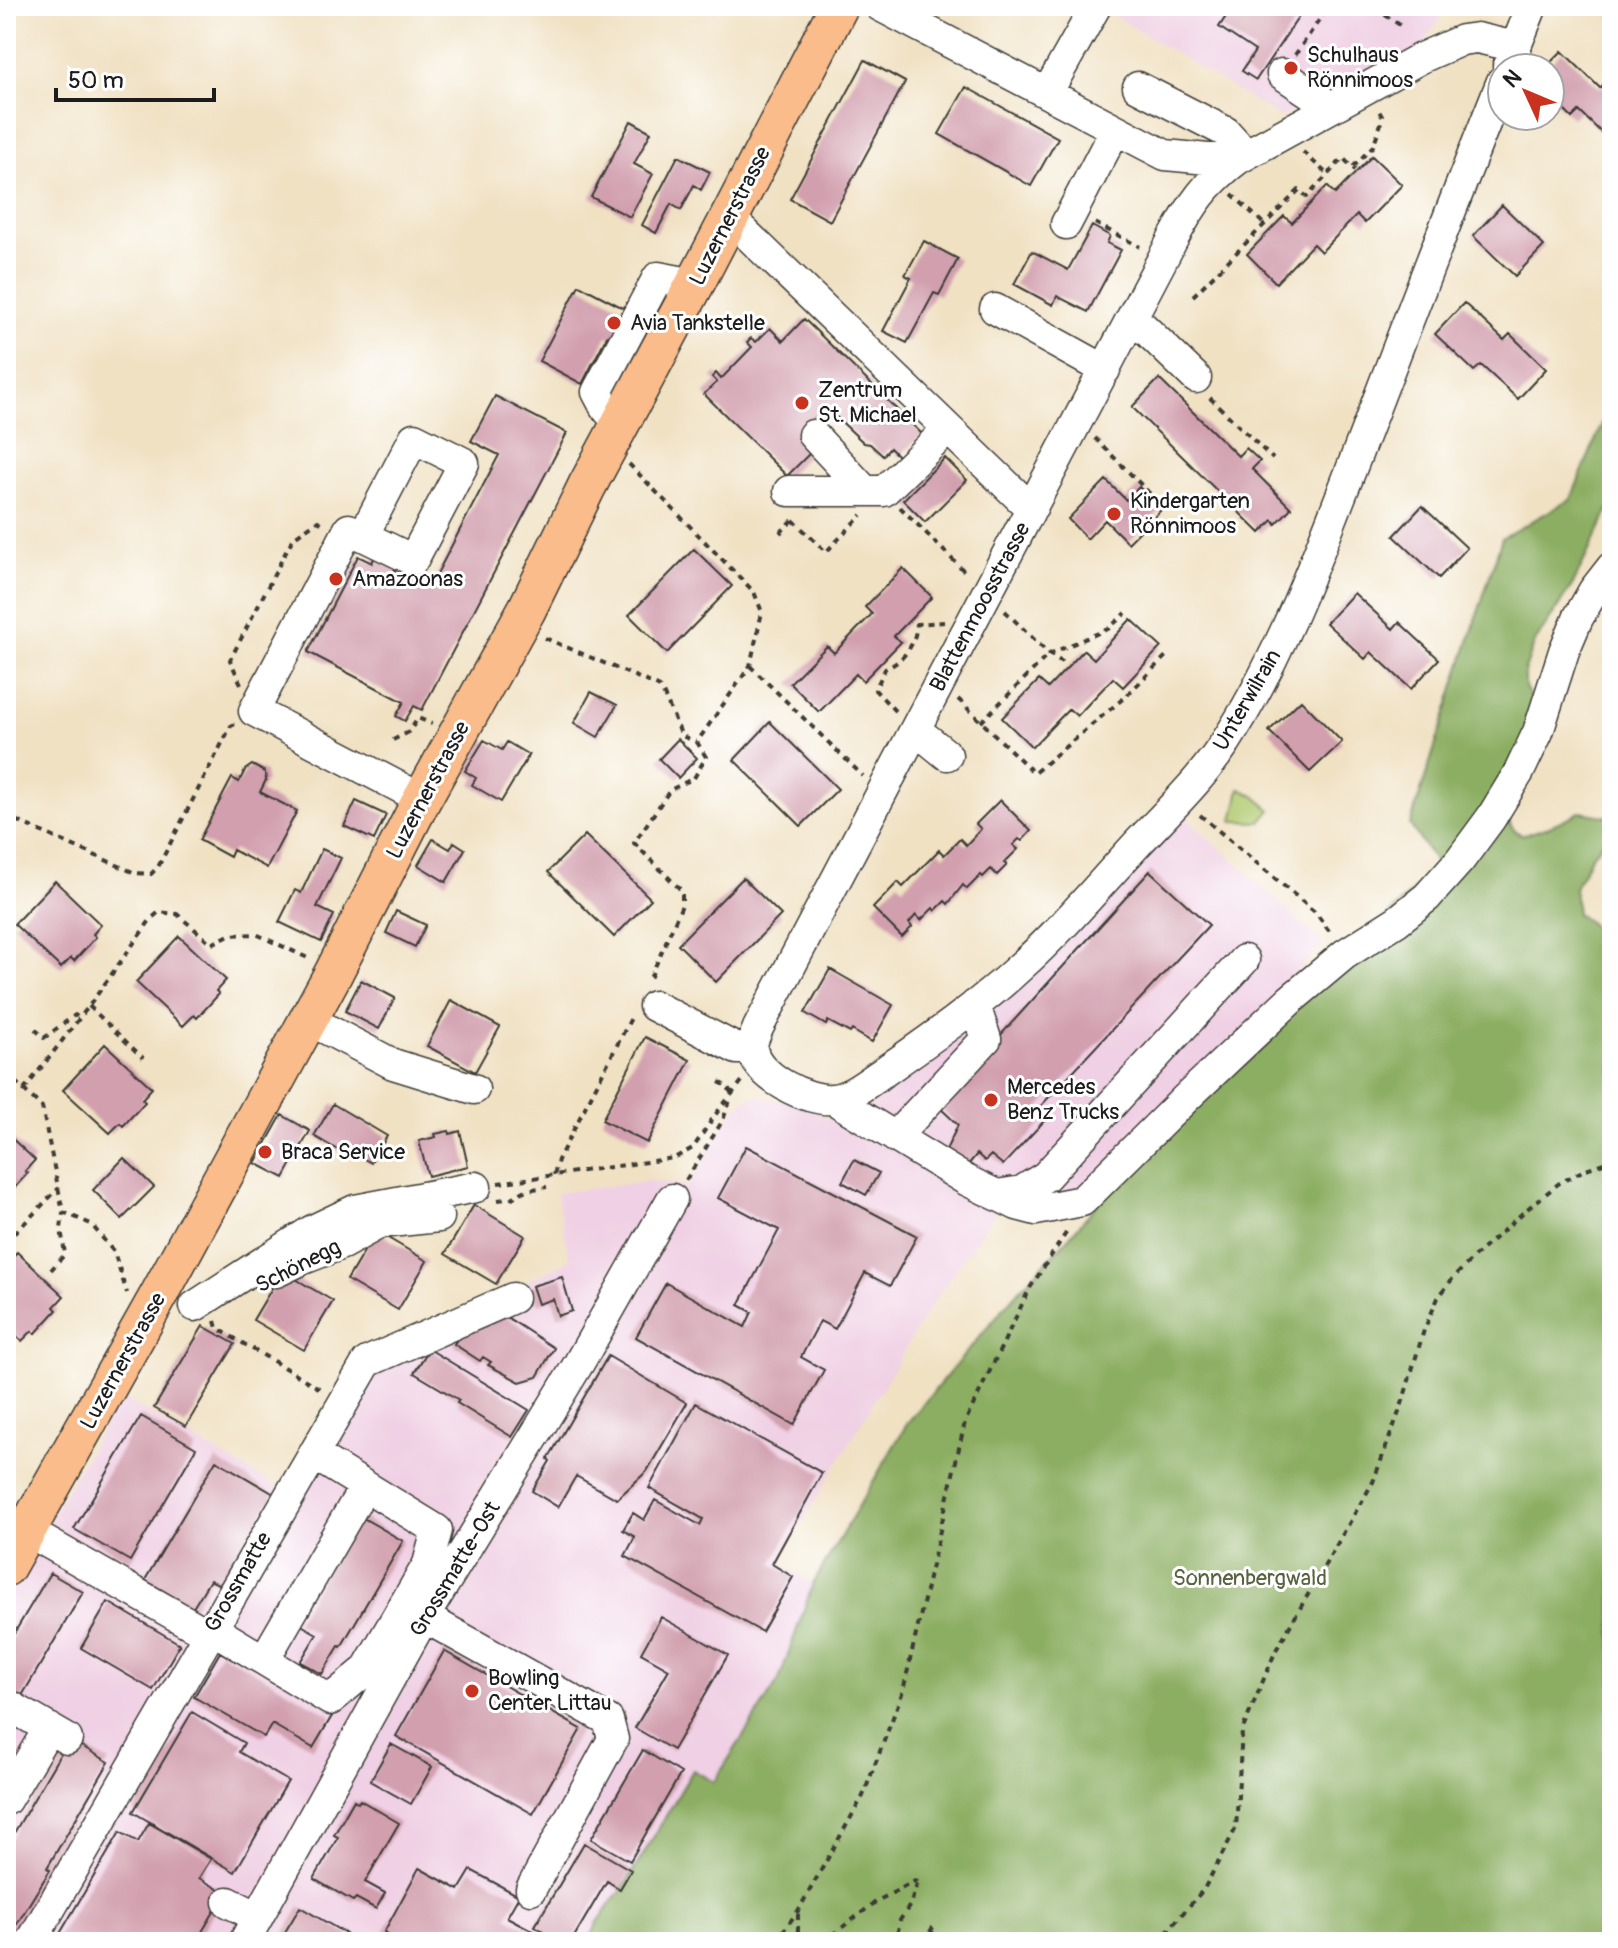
<svg xmlns="http://www.w3.org/2000/svg" width="1618" height="1948" font-family="Pangolin,sans-serif">
  <style>
    .built { fill: #f0d0e4 }
    .green { fill: #b0ca70; stroke: #667346; stroke-width: 2 }
    .forest { fill: #8cae62; stroke: #54653f; stroke-width: 2 }
    .building { fill: #d19fae }
    .lines { fill: none; stroke-linecap: round; stroke-linejoin: round }
    .minor-casing { stroke: #3c3a35; stroke-width: 33 }
    .major-casing { stroke: #3c3a35; stroke-width: 41 }
    .path { stroke: #3c3a35; stroke-width: 4; stroke-dasharray: 6 6; stroke-linecap: butt }
    .minor { stroke: #fff; stroke-width: 30 }
    .major { stroke: #f9bc8a; stroke-width: 38 }
    .poi-dot { fill: #c8321e; stroke: #fff; stroke-width: 3 }
    .labels { text-anchor: middle; dominant-baseline: central; stroke-width: 6; stroke-linejoin: round; paint-order: stroke }
    .poi-label { font-size: 22px; fill: #1c1c1c; stroke: #fff; text-anchor: start }
    .street-label { font-size: 22px; fill: #1c1c1c; stroke: #fff }
    .park-label { font-size: 22px; fill: #57623e; stroke: #fff }
  </style>
  <rect width="100%" height="100%" fill="#fff"/>
  <filter id="ink" filterUnits="userSpaceOnUse"><feTurbulence type="fractalNoise" baseFrequency=".0125" numOctaves="2"/><feDisplacementMap in="SourceGraphic" scale="16" xChannelSelector="R" yChannelSelector="G"/><feConvolveMatrix kernelMatrix="1 2 1 2 8 2 1 2 1" color-interpolation-filters="sRGB"/></filter>
  <filter id="wash" filterUnits="userSpaceOnUse"><feTurbulence type="fractalNoise" baseFrequency=".006" numOctaves="4" result="noise"/><feDisplacementMap in="SourceGraphic" scale="32" xChannelSelector="R" yChannelSelector="G"/><feGaussianBlur stdDeviation="1.8" result="paint"/><feColorMatrix in="noise" values="0 0 0 0 0 0 0 0 0 0 0 0 0 0 0 0 0 1.4 0 .05"/><feComposite in="paint" operator="in"/></filter>
  <g filter="url(#wash)">
    <rect width="100%" height="100%" fill="#f0e1c3"/>
    <path class="built" d="M1101,6h348l-30,44 -138,68 -181,-111z
      M1185,816l138,127 -30,33 6,10 -214,202 -88,22 -66,95 -152,257 34,22 -34,96 -65,103 -21,-12 -66,111 -29,40 -9,20h-583v-346l114,-199 162,93 86,-111 32,-25 105,-46 22,-27 43,-21 -14,-67 95,-12 37,5 43,-72 15,-15 12,-4 20,6h16l53,26 70,-61 62,-44 55,-47z"/>
    <path class="green" d="M1240,789l13,6 18,15 -10,12 -28,-1z"/>
    <path class="forest" d="M1612,400v103l-39,81 -39,60 -9,26v17l10,19 -11,47 -81,120 -33,-48 92,-287 69,-39z
      M1510,798c-1,17 -6,30 13,37l23,-7 34,-16 32,5v14l-21,26 -17,31 3,26 35,25v1003h-1023l9,-20 29,-40 66,-112 21,12 65,-102 34,-96 95,-162 104,-124 58,-62 84,-98z"/>
    <g id="blocks">
      <path class="building" d="M1233,6h18l16,10 6,-10h6l6,3 2,-3h19l-50,74 -14,-9 13,-20 -36,-24z
        M1600,6h12v12z
        M1562,51l38,37 8,-8 4,4v59l-33,-32 -7,7 -22,-22v-28h-5z
        M865,60l40,22 -75,139 -40,-22z
        M966,87l92,51 -27,48 -92,-52z
        M631,121l20,11 -17,32 19,10 -23,43 -39,-20z
        M678,156l32,16 -9,18 -7,-5 -13,25 -10,-6 -15,29 -14,-8z
        M1372,156l30,29 -37,38 -8,-8 -36,37 -8,-8 -37,39 -29,-29 37,-38 8,7 35,-37 8,8z
        M1502,205l42,41 -29,30 -42,-40z
        M1092,226l18,10 -3,7 14,7 -33,62 -31,-16 -4,9 -39,-21 18,-33 36,19z
        M924,241l34,18 -19,36 -5,-2 -27,50 -24,-12 28,-53 -6,-3z
        M579,285l52,27 -15,28 -9,-4 -25,48 -43,-23z
        M1464,303l40,37 6,-6 36,35 -28,30 -37,-34 -7,6 -39,-37z
        M804,319l118,115 -23,23 -9,-9 -7,8 -13,-12 -6,-1 -33,-31 -28,28 10,10 -26,26 -83,-82 13,-12 -5,-5 4,-4 5,6 31,-32 -5,-5 4,-4 5,4 14,-14 13,13z
        M1159,379l79,77 8,-8 14,13 -8,8 39,39 -15,16 -3,-4 -13,13 -128,-126z
        M495,396l72,37 -145,277 -8,-4 -9,15 -9,-5 8,-14 -96,-50 50,-96 14,7 4,-9 21,11 -3,6 35,18 70,-134 -28,-14z
        M945,458l22,22 -42,42 -22,-22z
        M1106,480l20,20 13,-13 22,23 -33,33 -23,-23 -18,19 -19,-20z
        M1422,506l45,42 -28,30 -45,-42z
        M694,549l38,37 -65,67 -38,-38z
        M903,568l29,29 -38,39 7,6 -38,39 -7,-7 -37,38 -29,-29 37,-37 7,7 38,-39 -7,-7z
        M1354,593l39,36 6,-7 40,37 -28,30 -40,-37 -6,7 -39,-36z
        M1131,619l30,28 -38,40 -10,-9 -36,38 -8,-7 -37,38 -30,-29 37,-38 9,8 36,-38 10,9z
        M591,692l26,13 -19,32 -24,-14z
        M1301,700l41,42 -32,30 -41,-41z
        M770,722l68,67 -37,37 -67,-66z
        M678,739l19,19 -19,20 -19,-19z
        M484,740l18,10 5,-8 22,13 -28,47 -29,-17 4,-7 -11,-7z
        M252,765l13,7 1,8 -6,12 37,19 -30,57 -34,-18 -3,7 -31,-17 33,-62 7,4 6,-12z
        M1000,800l31,31 -9,10 -3,-2 -6,6 5,4 -14,14 3,2 -10,10 -6,-6 -8,8 -2,-2 -14,14 -4,-4 -15,19 -3,-3 -10,10 -2,-3 -12,12 -5,-5 -7,8 3,4 -10,10 -29,-29 25,-26 5,5 36,-37 5,5 16,-16 6,6 15,-16 -5,-5z
        M356,801l30,14 -12,25 -30,-14z
        M585,835l66,64 -37,38 -66,-65z
        M433,839l17,10 4,-7 11,7 -19,33 -28,-17z
        M322,849l19,9 -24,49 17,8 -13,27 -42,-20 16,-32 6,3z
        M1150,871l59,54 -172,185 9,9 -43,46 -12,-10 -6,6 -8,-7 -9,11 -23,-13 13,-27 -21,-20z
        M743,878l38,37 -65,67 -38,-38z
        M55,881l46,44 -8,9 3,3 -22,24 -3,-3 -10,10 -47,-44z
        M396,911l30,14 -11,22 -29,-14z
        M179,936l47,44 -10,11 3,3 -22,24 -3,-3 -11,11 -47,-44z
        M830,969l63,36 -21,37 -20,-12 -2,3 -22,-12 -2,4 -21,-12z
        M361,980l34,18 -16,31 -34,-18z
        M451,1000l49,27 -25,45 -48,-26z
        M645,1037l45,23 -43,83 -45,-23z
        M105,1044l47,44 -10,11 3,3 -22,24 -3,-3 -10,10 -47,-43z
        M333,1104l54,32 -16,27 -22,-13 -3,5 -32,-19z
        M282,1115l28,16 -26,47 -29,-15z
        M449,1131l1,3 10,-3 8,35 -40,10 -9,-35 17,-4 -1,-3z
        M6,1133l29,27 -10,11 3,2 -22,24z
        M746,1146l171,90 -27,50 -25,-13 -30,56 -15,-8 -19,36 23,13 -30,55 -158,-88 30,-54 79,44 7,-15 -13,-7 40,-75 -61,-32z
        M124,1158l30,29 -32,32 -29,-29z
        M854,1160l25,13 -13,22 -24,-13z
        M474,1205l51,31 -29,48 -51,-30z
        M376,1231l51,30 -29,49 -51,-30z
        M17,1252l47,44 -10,11 3,3 -22,24 -3,-3 -10,10 -16,-14v-63z
        M282,1271l51,30 -29,49 -51,-30z
        M562,1277l10,34 -14,5 -5,-17 -15,5 -6,-18z
        M499,1312l55,36 -17,29 -17,5 -32,-17 3,-3 -8,-5 -3,4 -26,-17 9,-14z
        M203,1326l32,18 -49,82 -32,-18z
        M429,1349l100,61 -17,27 -55,-34 2,-3 -45,-27z
        M608,1356l79,47 -40,68 -30,28 -41,-23 -18,31 -26,-16 18,-30 -2,-2z
        M696,1403l126,70 -50,91 21,13 -31,55 -137,-76 10,-19 -12,-7 10,-17 11,7 11,-20 45,25 3,-6 -54,-31z
        M141,1416l55,32 -66,113 -56,-32z
        M216,1460l58,34 -54,91 -10,-5 -17,28 -48,-28z
        M358,1515l45,26 -62,106 -2,-1 -17,28 -22,-12 17,-28 -21,-12z
        M50,1573l33,19 -67,114 -10,-5v-54z
        M108,1602l72,42 -27,46 -72,-42z
        M661,1617l67,38 -55,95 -38,-22 34,-59 -28,-16z
        M444,1651l137,78 -48,85 -137,-78z
        M220,1652l112,64 -19,32 -41,-24 -8,13 -70,-40z
        M192,1712l52,31 -5,9 49,29 -53,91 -102,-60z
        M69,1739l40,23 -62,106 3,2 -44,72v-98l1,1z
        M391,1744l41,23 -21,37 -41,-23z
        M643,1750l38,23 -51,88 -39,-22z
        M354,1800l4,3 2,-3 39,23 -34,59 20,11 -9,16 -20,-11 -3,3 -39,-22 24,-42 -4,-2z
        M149,1823l62,36 -12,19 26,15 -29,49h-141l65,-110 18,10z
        M584,1843l47,27 -11,19 -13,-8 -36,61h-10l-26,-16z
        M419,1868l40,22 12,-20 48,26 -12,21 47,25h-151l-19,-10z
        M300,1907l60,35h-81z"/>
    </g>
  </g>
  <g filter="url(#ink)">
    <use href="#blocks" fill-opacity="0" stroke="#3c3a35" stroke-width="2"/>
    <g class="lines">
      <defs>
        <path id="minor" d="M880,6l285,149 43,4h30l183,-101 41,-18 15,-2 39,9
          M1508,66l24,-60
          M1282,74l39,26 5,10
          M1138,87l88,45 20,22
          M1047,93l49,-87
          M1238,159c-32,24 -46,45 -65,80l-415,789c-2,6 -6,12 -6,19 2,29 56,55 81,52 18,-2 35,-17 49,-26 47,-33 95,-66 137,-105 43,-38 80,-83 119,-125 33,-35 69,-69 94,-111 52,-84 86,-178 122,-270 49,-127 97,-254 148,-381
          M730,218l292,282 11,6
          M1066,224l49,-94
          M995,309l110,61
          M1131,321l12,6 53,51
          M620,425l-15,-18 -8,-15 61,-115 37,7
          M813,435l52,56
          M789,491h95l64,-62
          M363,536l51,-98 50,25 -51,97 -64,-31 -95,182 168,88
          M915,732l11,6 21,17
          M654,1006l83,43h15
          M309,1020l84,44 81,25
          M833,1099l133,81 51,25 19,5 46,-9 104,-103 104,-98 55,-46 52,-33 30,-24 33,-37 31,-42 28,-46 19,-40 26,-81 14,-33 16,-28 18,-23
          M895,1137l91,-98 -11,-34
          M997,1195l25,-4 24,-15 198,-216
          M276,1272l25,-12 41,-16 38,-21 59,-6
          M195,1306l116,-75 44,-21 121,-23
          M27,1531l181,103
          M424,1617l184,103 5,19 -82,150
          M211,1628l119,72 36,-30 62,-106 9,-34 -124,-76
          M264,1660l101,-174
          M6,1705l1,-1 60,35
          M6,1800l43,-72
          M228,1902l30,15
          M31,1942l336,-580 146,-64
          M244,1942l180,-325 155,-254 93,-164"/>
        <path id="major" d="M6,1567l153,-272 174,-321 89,-175 105,-190 60,-123 108,-202 144,-278"/>
      </defs>
      <use href="#minor" class="minor-casing"/>
      <use href="#major" class="major-casing"/>
      <path class="path" d="M1359,6l11,8 5,-6
        M1375,8l25,17
        M1295,55l34,-49
        M1303,152l25,23
        M1353,167l20,-21 10,-28 -5,-9
        M1232,194l33,31
        M1095,223l45,24
        M1193,296l106,-106 8,7 36,-39 12,12
        M1210,398l63,61
        M1095,438l69,70
        M629,464l125,128 8,20 -12,54 -53,76 9,15 -12,21 -24,12 -36,53 48,48v14l-34,78
        M900,507l67,67
        M793,520l33,32 36,-37
        M780,533l15,-15
        M1005,611l44,43 13,8
        M545,638l113,48 5,7 19,43 15,6
        M750,666l113,110
        M241,684l-11,-24 63,-122 25,-17 5,3
        M958,699l76,74 91,-76 42,-42
        M895,711l-20,-21 10,-21c19,-8 30,-24 32,-45l27,-2
        M981,722l68,-68 59,-25 18,-16
        M393,740l16,-8 9,-14 14,6
        M1200,815l116,98 16,22
        M6,816l129,57 16,1 7,-7 73,-141 4,-2
        M89,1006l54,52
        M35,1029l9,9 31,-23 5,4
        M6,1073l36,34 21,105 28,12 23,28 13,41
        M719,1082l8,4 5,8
        M24,1090l65,-84 62,-87 8,-7 18,2 35,30 17,-9 27,-1 54,25
        M554,1175l4,-15 74,-144
        M686,1180l37,-60 7,-20
        M498,1183l176,-25 19,-10 22,-33 28,-35
        M498,1200l14,-2 14,-8 21,-3
        M6,1242l53,-54
        M51,1270l14,-16 -4,-25 2,-17
        M215,1321l2,7 107,63
        M798,1914v28
        M775,1942l23,-31 65,-115 40,-105 62,-269 65,-134 38,-58
        M823,1942l54,-41 42,-22 -9,26 -10,15 -4,22
        M923,1942l11,-16 -5,16
        M1158,1942l46,-53 32,-61 6,-97 34,-81 97,-168 29,-78 22,-74 14,-32 15,-20 23,-23 50,-45 32,-26 28,-15 26,-9"/>
      <use href="#minor" class="minor"/>
      <use href="#major" class="major"/>
    </g>
  </g>
  <g class="poi-dot">
    <circle cx="1291" cy="68" r="8"/>
    <circle cx="614" cy="323" r="8"/>
    <circle cx="802" cy="403" r="8"/>
    <circle cx="1114" cy="514" r="8"/>
    <circle cx="336" cy="579" r="8"/>
    <circle cx="991" cy="1100" r="8"/>
    <circle cx="265" cy="1152" r="8"/>
    <circle cx="472" cy="1691" r="8"/>
  </g>
  <g class="labels">
    <g class="poi-label">
      <text x="1307" y="55">Schulhaus<tspan x="1307" dy="25">Rönnimoos</tspan></text>
      <text x="630" y="323">Avia Tankstelle</text>
      <text x="818" y="390">Zentrum<tspan x="818" dy="25">St. Michael</tspan></text>
      <text x="1130" y="501">Kindergarten<tspan x="1130" dy="25">Rönnimoos</tspan></text>
      <text x="352" y="579">Amazoonas</text>
      <text x="1007" y="1087">Mercedes<tspan x="1007" dy="25">Benz Trucks</tspan></text>
      <text x="281" y="1152">Braca Service</text>
      <text x="488" y="1678">Bowling<tspan x="488" dy="25">Center Littau</tspan></text>
    </g>
    <g class="street-label">
      <text transform="translate(730 216) rotate(-63)">Luzernerstrasse</text>
      <text transform="translate(980 607) rotate(-62)">Blattenmoosstrasse</text>
      <text transform="translate(1247 700) rotate(-60)">Unterwilrain</text>
      <text transform="translate(428 790) rotate(-62)">Luzernerstrasse</text>
      <text transform="translate(298 1266) rotate(-27)">Schönegg</text>
      <text transform="translate(123 1361) rotate(-61)">Luzernerstrasse</text>
      <text transform="translate(455 1569) rotate(-59)">Grossmatte-Ost</text>
      <text transform="translate(238 1582) rotate(-60)">Grossmatte</text>
    </g>
    <g class="park-label">
      <text x="1250" y="1578">Sonnenbergwald</text>
    </g>
  </g>
  <rect width="1618" height="1948" fill="none" stroke="#fff" stroke-width="32"/>
  <g transform="translate(1526 92) rotate(314)"><circle r="38" fill="#ffffff" stroke="#a4a4a4" stroke-width="2"/>
  <path d="M0-6L14 30L0 20L-14 30Z" fill="#c8321e"/>
  <text y="-12" font-size="22" font-weight="bold" text-anchor="middle" fill="#1c1c1c">N</text>
  </g>
  <path d="M56 88v12h158v-12" fill="none" stroke="#1c1c1c" stroke-width="4"/>
  <text x="68" y="88" font-size="24" fill="#1c1c1c" stroke="#ffffff" stroke-width="6" paint-order="stroke">50 m</text>
</svg>
